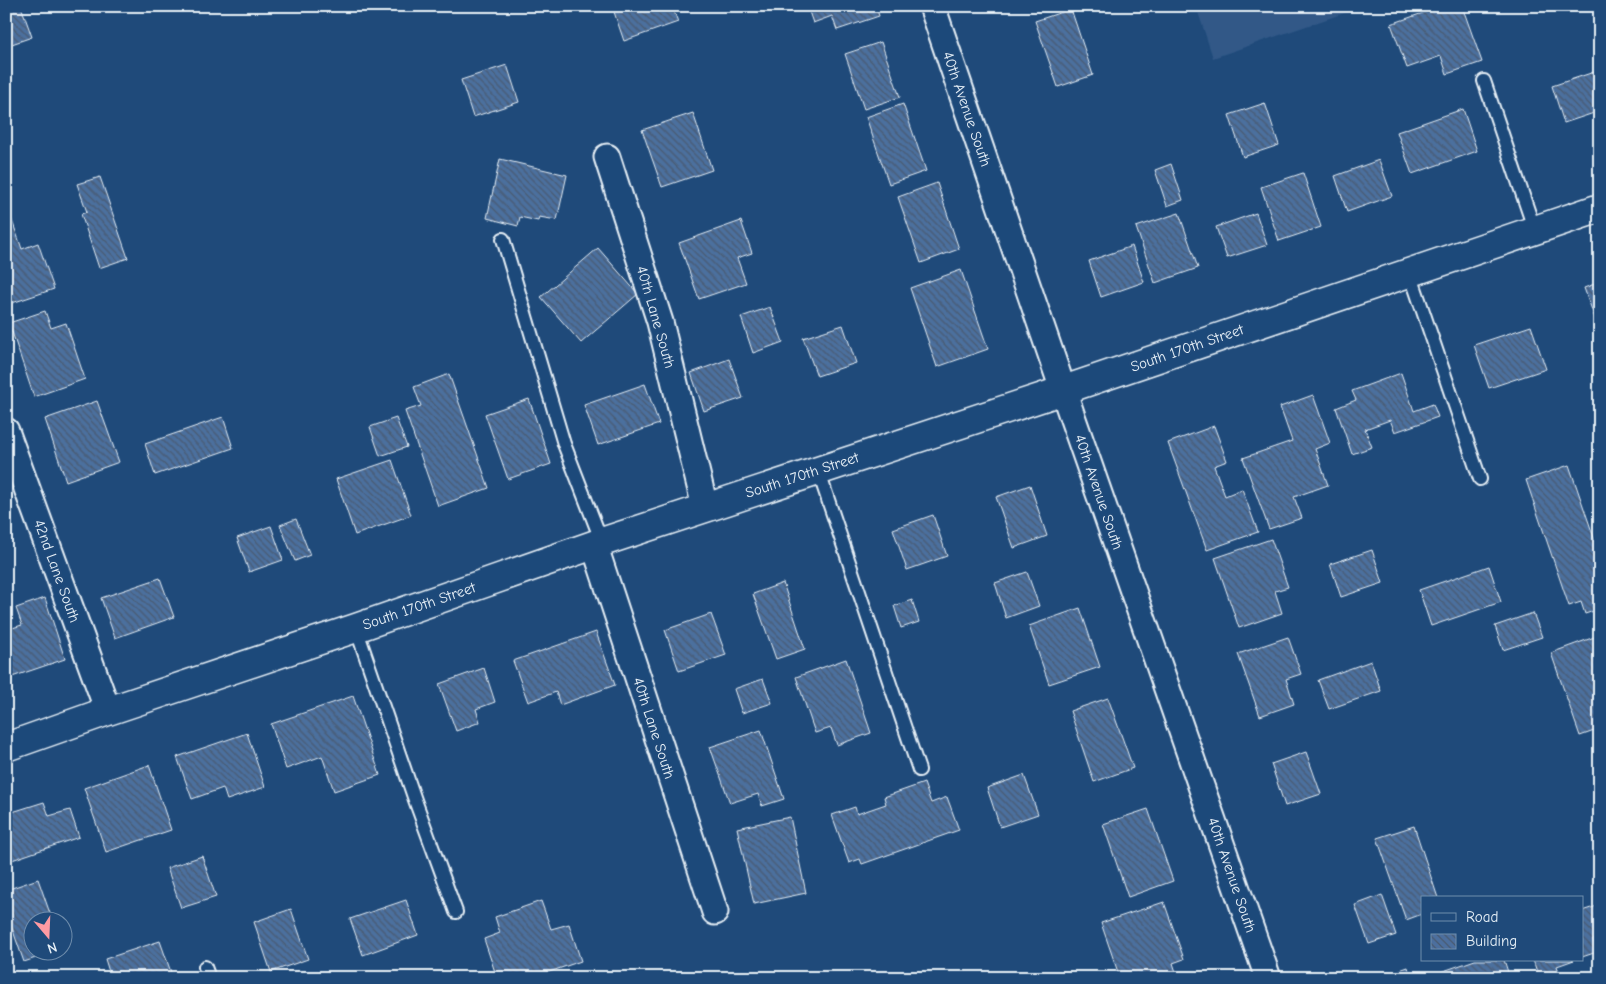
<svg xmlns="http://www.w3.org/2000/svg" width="1606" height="984" font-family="'Comic Neue',sans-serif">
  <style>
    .built { fill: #305887 }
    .building { fill: url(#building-back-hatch); stroke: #e8f1f8 }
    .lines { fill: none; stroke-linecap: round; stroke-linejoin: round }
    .service-casing { stroke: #e8f1f8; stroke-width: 16 }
    .minor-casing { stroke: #e8f1f8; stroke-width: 29 }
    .tertiary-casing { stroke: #e8f1f8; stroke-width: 31 }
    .service { stroke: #1f4a7a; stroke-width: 12 }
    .minor { stroke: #1f4a7a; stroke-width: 25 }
    .tertiary { stroke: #1f4a7a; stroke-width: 28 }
    .labels { text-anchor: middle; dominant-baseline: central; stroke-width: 4.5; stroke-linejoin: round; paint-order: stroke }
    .street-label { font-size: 15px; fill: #e8f1f8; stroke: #1f4a7a }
  </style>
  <defs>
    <pattern id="building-back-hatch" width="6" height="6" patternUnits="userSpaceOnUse" patternTransform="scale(1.25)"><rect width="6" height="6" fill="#4c6f9e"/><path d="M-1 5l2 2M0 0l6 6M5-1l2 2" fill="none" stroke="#495a70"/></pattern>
  </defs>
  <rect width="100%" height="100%" fill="#1f4a7a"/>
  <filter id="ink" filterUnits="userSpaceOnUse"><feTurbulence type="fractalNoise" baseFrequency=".02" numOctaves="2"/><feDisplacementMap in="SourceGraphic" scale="10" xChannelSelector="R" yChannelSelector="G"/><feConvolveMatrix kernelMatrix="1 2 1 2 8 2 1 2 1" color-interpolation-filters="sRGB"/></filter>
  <g filter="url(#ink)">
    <path class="built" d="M1196,6h169l-152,52z"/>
    <path class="building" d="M6,6h15l11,31 -26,9z
      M612,6h60l6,16 -54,19z
      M807,6h69l3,10 -42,14 -5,-14 -19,7z
      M1443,6h19l20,56 -35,12 -6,-18 -34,12 -16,-44z
      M1071,9l22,66 -35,12 -23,-66z
      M881,42l19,55 -36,12 -19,-55z
      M507,65l12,37 -46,15 -12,-37z
      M1600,70v49l-3,-7 -33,11 -12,-37z
      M1265,103l14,42 -36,12 -14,-42z
      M903,104l23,67 -37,13 -23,-67z
      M1463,109l14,42 -65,23 -15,-42z
      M693,113l19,57 -50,17 -20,-57z
      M500,159l67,16 -10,45 -18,-3 -1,4 -18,-4 -2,9 -31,-8z
      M1379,160l13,36 -45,16 -12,-36z
      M1171,164l12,36 -16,6 -12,-36z
      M1303,173l18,54 -42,14 -18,-54z
      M100,177l28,81 -29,10 -18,-54 6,-2 -10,-28z
      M937,183l22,66 -38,14 -23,-66z
      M9,212l13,37 16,-6 16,46 -48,16v-92z
      M1179,213l19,55 -43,15 -19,-56z
      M1256,213l11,32 -40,13 -11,-31z
      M741,221l11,32 -15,5 9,25 -47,16 -20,-56z
      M1132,246l12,36 -43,15 -12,-36z
      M598,248l40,46 -57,49 -40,-46z
      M961,270l27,79 -51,18 -27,-79z
      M1600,282v41l-3,1 -13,-36z
      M770,307l13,35 -30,11 -12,-36z
      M45,311l6,17 15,-5 19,56 -51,18 -25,-74z
      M843,325l13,38 -39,13 -14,-38z
      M1531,326l15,43 -57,19 -15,-43z
      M729,359l14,39 -39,13 -13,-38z
      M1401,373l13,38 19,-7 5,13 -43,15 -5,-12 -25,9 7,18 -20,7 -16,-46 20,-8 -4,-9z
      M449,374l40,114 -51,18 -33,-95 16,-5 -7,-19z
      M645,384l14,40 -61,21 -14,-40z
      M1313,395l17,48 -15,6 13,36 -34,12 8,21 -33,11 -26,-71 49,-17 -12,-34z
      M529,399l22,65 -43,15 -23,-65z
      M97,401l22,61 -53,19 -21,-62z
      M223,417l10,31 -78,27 -10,-31z
      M396,418l11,29 -27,9 -10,-29z
      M1214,426l13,35 -13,5 11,30 17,-7 16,43 -51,18 -39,-107z
      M392,460l19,55 -56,20 -19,-56z
      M1569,465l31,90v54l-15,5 -4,-12 -12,4 -43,-126z
      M1030,485l17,51 -33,12 -18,-51z
      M933,515l14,41 -40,14 -14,-41z
      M296,519l14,36 -15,6 -15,-36z
      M271,526l12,34 -34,12 -12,-34z
      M1271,539l17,48 -13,4 7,22 -43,15 -24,-70z
      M1372,550l11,33 -42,14 -11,-33z
      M1489,566l12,36 -70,24 -12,-36z
      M1027,572l12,34 -33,12 -11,-35z
      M160,578l14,39 -59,21 -14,-40z
      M783,583l22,66 -29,10 -23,-65z
      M45,598l20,61 -59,20v-49l16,-5 -6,-17z
      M912,600l7,22 -18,6 -7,-22z
      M1080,608l20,59 -51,17 -20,-58z
      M1533,613l9,24 -39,13 -8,-24z
      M711,614l15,41 -47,16 -14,-41z
      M596,632l19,53 -55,20 -4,-13 -28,10 -15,-41z
      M1600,635v94l-20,7 -29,-83z
      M1288,637l13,37 -15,5 8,25 -34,12 -22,-62z
      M846,659l25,74 -34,12 -6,-17 -16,5 -19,-56z
      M1371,661l10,30 -52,18 -11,-29z
      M484,668l11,34 -19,7 4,13 -24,9 -17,-47z
      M763,679l9,24 -30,10 -8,-24z
      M353,696l27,79 -46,16 -12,-35 -36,13 -15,-45z
      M1108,698l25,70 -39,14 -24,-71z
      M761,730l23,69 -22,7 -4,-12 -28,9 -20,-56z
      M247,733l18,54 -38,13 -4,-12 -31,11 -15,-42z
      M1306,752l15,42 -36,12 -14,-42z
      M149,765l22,65 -65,22 -22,-64z
      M1024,775l14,39 -38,13 -13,-39z
      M924,783l7,20 16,-6 12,33 -97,34 -2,-5 -11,4 -17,-48 23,-8 2,7 29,-10 -2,-7z
      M44,802l5,14 21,-6 9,27 -73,25v-48z
      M1148,809l25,72 -45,16 -25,-73z
      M790,817l16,76 -52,11 -17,-76z
      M1414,826l24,72h-16v16l-16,6 -29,-82z
      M202,856l14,41 -35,11 -14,-40z
      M38,879l15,43h-21v30h21l-29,10 -18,-51v-21z
      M1382,895l14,40 -27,9 -14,-39z
      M406,900l12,35 -55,20 -13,-36z
      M541,901l10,28 18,-5 12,37 -49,17h-35l-13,-39 16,-6 -5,-16z
      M1164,902l20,57 -11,4 5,15h-58l-19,-55z
      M1600,905v33l-7,2 4,12 -15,5v-46z
      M291,909l17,50 -37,13 -17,-50z
      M160,941l13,37h-62l-6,-19z
      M1475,960h29l6,18h-73l-2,-4z
      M1533,960h41l-17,6 4,12h-22z
      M1408,967l3,11h-33z
      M313,972l2,6h-19z"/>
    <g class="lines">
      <defs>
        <path id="service" d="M1484,81l51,150
          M503,239l61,205 38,98
          M1410,273l70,206
          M818,470l101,300
          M356,628l59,172 41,112
          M205,967l4,11"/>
        <path id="minor" d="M932,6l141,413 195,559
          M607,157l53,165 45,185
          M6,431l102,280
          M594,544l121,368"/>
        <path id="tertiary" d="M6,747l102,-36 248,-83 246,-86 441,-145 557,-189"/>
      </defs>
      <use href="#service" class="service-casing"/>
      <use href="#minor" class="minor-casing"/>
      <use href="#tertiary" class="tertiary-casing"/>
      <use href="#service" class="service"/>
      <use href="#minor" class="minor"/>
      <use href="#tertiary" class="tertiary"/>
    </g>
  </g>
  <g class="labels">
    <g class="street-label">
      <text transform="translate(967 109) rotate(71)">40th Avenue South</text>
      <text transform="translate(656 317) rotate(74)">40th Lane South</text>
      <text transform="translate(1187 348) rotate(-19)">South 170th Street</text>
      <text transform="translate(802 475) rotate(-18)">South 170th Street</text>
      <text transform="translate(1099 492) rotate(71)">40th Avenue South</text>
      <text transform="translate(57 571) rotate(70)">42nd Lane South</text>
      <text transform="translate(419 606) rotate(-19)">South 170th Street</text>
      <text transform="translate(654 728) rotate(72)">40th Lane South</text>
      <text transform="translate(1232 875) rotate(71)">40th Avenue South</text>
    </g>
  </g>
  <rect width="1606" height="984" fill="none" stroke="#1f4a7a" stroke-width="25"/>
  <rect x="12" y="12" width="1581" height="959" fill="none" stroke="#e8f1f8" stroke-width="2" filter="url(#ink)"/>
  <rect x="1421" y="896" width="162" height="65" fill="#1f4a7a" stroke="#6f8dac"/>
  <rect x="1431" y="913" width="25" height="8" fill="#1f4a7a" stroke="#6f8dac"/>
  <text x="1466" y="922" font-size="15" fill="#e8f1f8">Road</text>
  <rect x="1431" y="934" width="25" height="15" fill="url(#building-back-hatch)" stroke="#6f8dac"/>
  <text x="1466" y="946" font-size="15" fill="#e8f1f8">Building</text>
  <g transform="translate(48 936) rotate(161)"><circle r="24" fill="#1f4a7a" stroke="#6f8dac"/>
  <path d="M0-4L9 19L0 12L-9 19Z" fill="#ff9aa2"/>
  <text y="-8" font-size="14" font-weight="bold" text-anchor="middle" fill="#e8f1f8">N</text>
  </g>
</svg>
